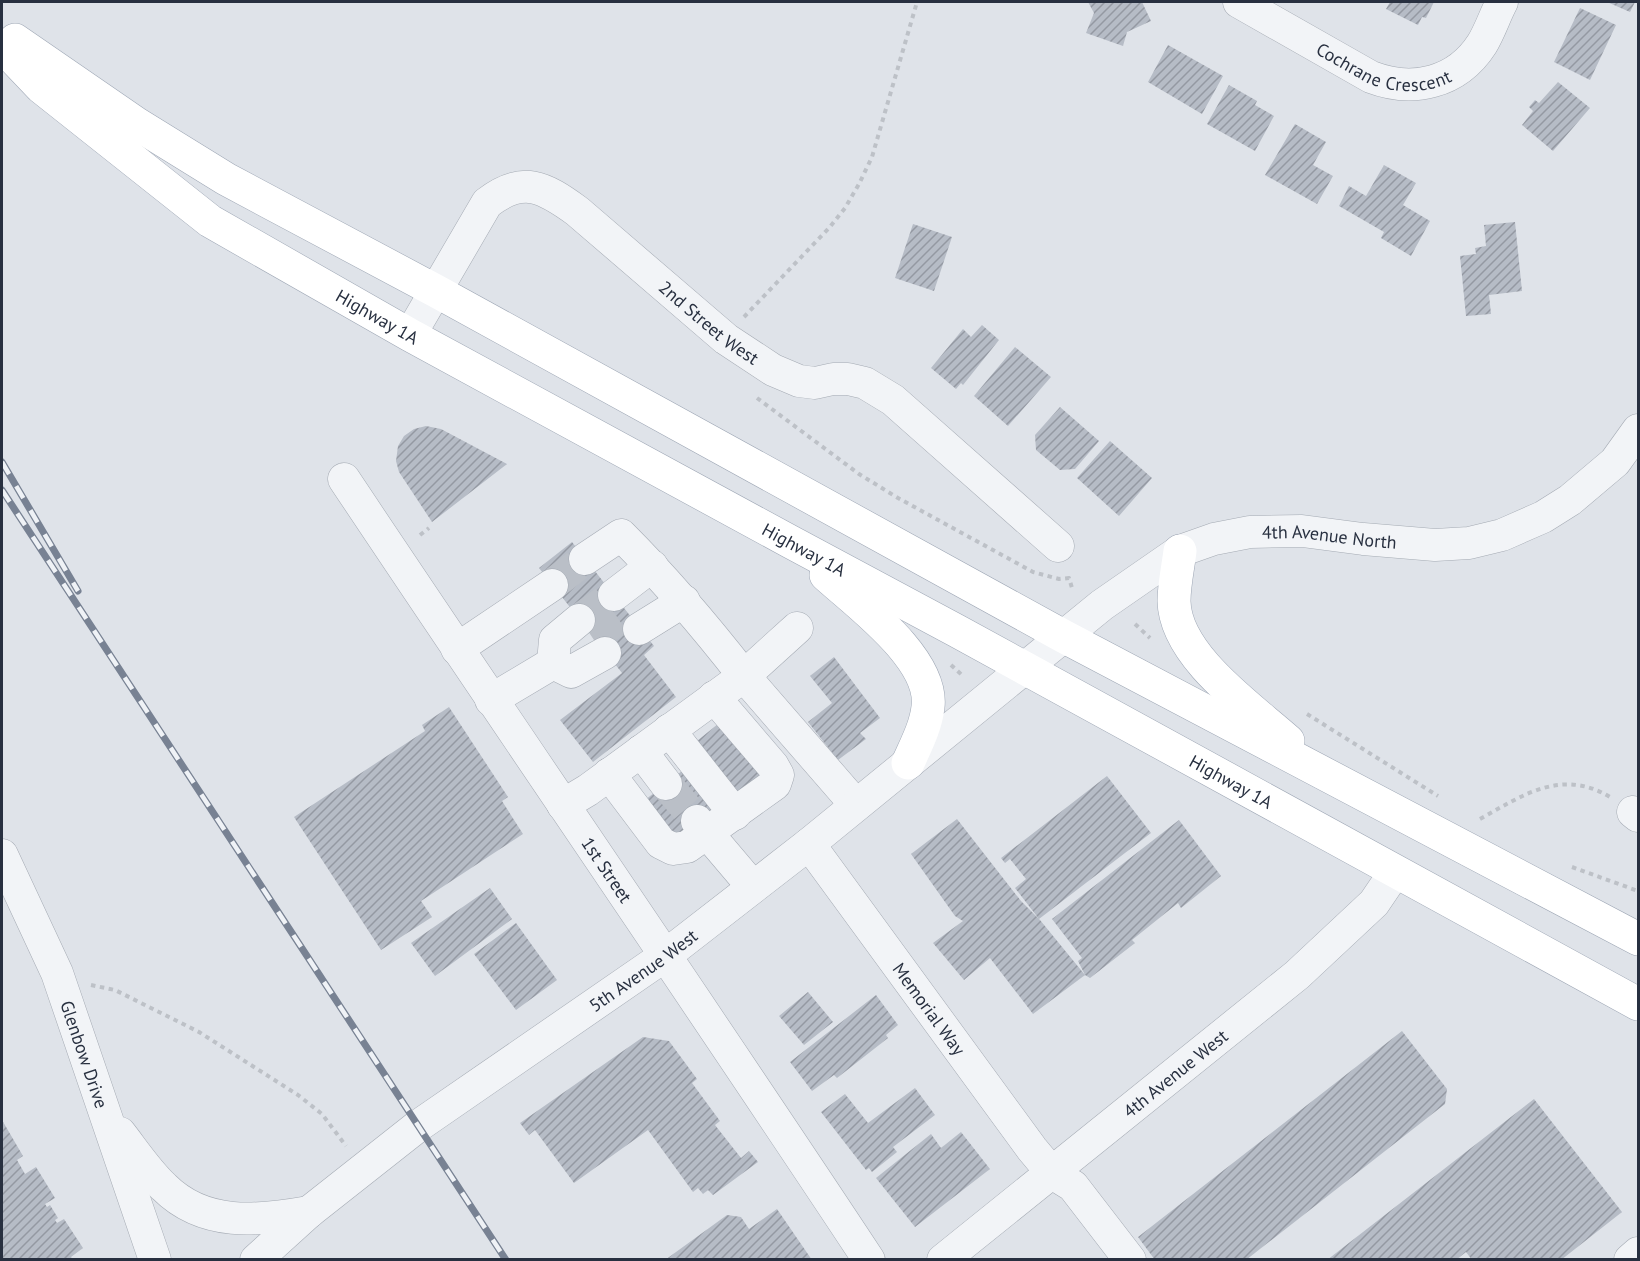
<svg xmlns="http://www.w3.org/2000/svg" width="1640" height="1261" font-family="'PT Sans',sans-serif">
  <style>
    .building { fill: url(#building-hatch) }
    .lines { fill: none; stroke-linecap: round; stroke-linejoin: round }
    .minor-tunnel { stroke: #babfc7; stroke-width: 32; stroke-dasharray: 32 16; stroke-linecap: butt }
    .minor-casing { stroke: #a4aab3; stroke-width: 33 }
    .major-casing { stroke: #9ea7b5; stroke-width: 34 }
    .path { stroke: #bdc1c7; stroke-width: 4; stroke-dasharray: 4.5 4.5; stroke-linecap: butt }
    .minor { stroke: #f2f4f7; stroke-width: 32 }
    .major { stroke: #fff; stroke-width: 33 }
    .rail-casing { stroke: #788293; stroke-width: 7 }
    .rail { stroke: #eff2f6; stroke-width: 4.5; stroke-dasharray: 14; stroke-linecap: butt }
    .labels { text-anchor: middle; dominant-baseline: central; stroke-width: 4.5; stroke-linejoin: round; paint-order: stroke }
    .street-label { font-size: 18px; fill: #283040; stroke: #eff2f6 }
  </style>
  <defs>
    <pattern id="building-hatch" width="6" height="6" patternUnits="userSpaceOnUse" patternTransform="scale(1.5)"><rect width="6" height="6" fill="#b6bcc6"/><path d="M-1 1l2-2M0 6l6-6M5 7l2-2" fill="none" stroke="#9499a2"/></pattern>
  </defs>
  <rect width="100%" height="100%" fill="#dfe3e9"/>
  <path class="building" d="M1088,2h54l9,19 -24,11 -4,14 -37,-13 8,-20z
    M1390,2h44l-8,16 -4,-1 -4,8 -32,-16z
    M1607,2h28l-5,10z
    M1580,8l36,17 -26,55 -36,-18z
    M1168,45l55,31 -21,38 -54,-32z
    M1558,82l32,26 -37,43 -31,-26 11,-14 -4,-4 6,-7 4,3z
    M1229,85l28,16 -2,4 19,11 -19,35 -48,-27z
    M1295,124l31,18 -13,23 20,11 -16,28 -52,-29z
    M1384,165l32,18 -13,22 27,16 -19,35 -30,-18 3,-6 -45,-26 10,-20 17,10z
    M1515,222l7,69 -33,4 2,19 -25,2 -6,-60 16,-2 -1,-6 11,-2 -2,-21z
    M913,224l39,13 -18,54 -39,-13z
    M982,325l17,15 -36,45 -2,-2 -5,6 -25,-21 32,-39 8,8z
    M1015,347l36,30 -43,49 -34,-30z
    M1060,407l39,34 -24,28 -15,1 -24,-20 -1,-15z
    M426,426l15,3 66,35 -75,58 -33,-50 -3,-11 2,-15 6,-10 10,-7z
    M1110,441l42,37 -33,38 -42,-38z
    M572,542l82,104 -10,9 32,42 -83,65 -33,-42 62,-47 -83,-105z
    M834,657l46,61 -20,15 6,6 -28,21 -30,-38 24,-19 -22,-27z
    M449,707l59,90 -6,4 21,33 -102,67 11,16 -51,33 -87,-133 131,-86 -3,-6z
    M723,720l42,54 -31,24 -42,-53z
    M687,767l30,38 -42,33 -30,-38z
    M1107,776l44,57 -112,86 -24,-31 11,-9 -16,-20 -5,4 -4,-5z
    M957,819l64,82 19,19 45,55 -7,-14 4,-3 -30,-39 127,-99 42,56 -40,32 -3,-5 -46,37 3,3 -45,35 -5,-3 -52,39 -43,-56 -26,22 -31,-37 30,-22 -8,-5 -44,-62z
    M490,888l22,31 -77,57 -24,-33z
    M516,923l41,57 -41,30 -42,-56z
    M808,992l25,30 -29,23 -25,-29z
    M876,995l22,30 -12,10 2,3 -51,40 -3,-3 -22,16 -22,-29z
    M1402,1031l45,58 -2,15 -199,156h-91l-17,-23z
    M643,1037l26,4 28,38 -5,4 28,38 -5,4 26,33 8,-7 9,11 -45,33 -5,-5 -5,4 -5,-6 -5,4 -45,-62 -74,53 -39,-53 -6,5 -9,-12z
    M915,1088l20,27 -42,32 4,5 -25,20 -3,-4 -3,2 -45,-58 24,-18 23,29z
    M1534,1099l88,113 -61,48h-89l-6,-8 -10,8h-129z
    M2,1120l21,36 -6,4 8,14 11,-7 19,31 -10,6 2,3 3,-2 8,13 -3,2 2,3 7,-4 19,29 -12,9 2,3h-71z
    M961,1132l29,37 -75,58 -39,-49 55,-44 10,14z
    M777,1209l35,51h-147l62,-45 14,2 8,12z"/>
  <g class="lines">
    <path class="minor-tunnel" d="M552,585l33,-26
      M579,620l35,-25
      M592,637l36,-24
      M666,784l31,37"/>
    <defs>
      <g id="minor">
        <path id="s1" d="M1239,2l132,75c42,16 86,6 111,-33 8,-13 13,-29 20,-42"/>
        <path id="s2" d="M410,335l77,-132c36,-28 57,-16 90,8l149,128 47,31 26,11 16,2 18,-4h15l17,4 28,17 165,146"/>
        <path id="s3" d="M344,479c174,261 352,519 525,781"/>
        <path d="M585,559l36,-24c45,45 84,91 123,141l53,-48"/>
        <path d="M614,595l38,-29"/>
        <path d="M639,629l45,-28"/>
        <path d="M457,649l95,-64"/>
        <path d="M553,663l2,-23 24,-20"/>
        <path d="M491,700l62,-37 18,9 34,-19"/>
        <path d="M669,730l66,84"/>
        <path d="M641,751l25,33"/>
        <path d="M609,774l52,69 12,6 14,-2 88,-63 3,-9 -5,-9 -59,-69"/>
        <path d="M563,805l25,-15 156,-114 112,129"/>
        <path d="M1633,812l5,4"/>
        <path d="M697,821l56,66"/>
        <path id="s4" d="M809,844l223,305 20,24 21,13 57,74"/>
        <path id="s5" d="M2,855l55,118 98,287"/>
        <path d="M120,1133c14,18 27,38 44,54 40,40 94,34 145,25"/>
        <path id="s6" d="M256,1260l53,-48 109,-86 248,-171 143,-111 293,-239 78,-54 34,-12 36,-7 52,-1 61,8 72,6 34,-2 33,-8 41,-18 27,-17 45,-38 23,-32"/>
        <path id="s7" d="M943,1260l354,-285 77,-72 21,-31"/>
        <path d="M1630,1260l8,-7"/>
      </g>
      <g id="major">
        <path d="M15,40l122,84 89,55 210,112 627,345 575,303"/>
        <path id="s8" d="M2,46l39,41 169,134 200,114 379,206 168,90 681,373"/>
        <path d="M1180,551c-2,16 -6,34 -6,50 1,55 76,106 114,140"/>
        <path d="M826,575c32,29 108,84 102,132 -2,19 -12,38 -20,56"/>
      </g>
    </defs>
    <use href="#minor" class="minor-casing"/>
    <use href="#major" class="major-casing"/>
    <path class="path" d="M744,317l85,-89 16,-20 14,-24 13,-27 45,-155
      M757,398l102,76 39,24 135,74 26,7 10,-1 3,10
      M420,535l9,-7
      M1135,624l15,14
      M951,665l12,11
      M1307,714l131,82
      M1480,819c43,-24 82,-51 130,-22
      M1572,867l66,24
      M91,985l24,5 84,42 99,63 24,19 24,32"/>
    <use href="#minor" class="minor"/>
    <use href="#major" class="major"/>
    <defs>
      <path id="rail" d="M2,462l76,129
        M2,490l504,770"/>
    </defs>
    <use href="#rail" class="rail-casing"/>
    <use href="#rail" class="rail"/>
  </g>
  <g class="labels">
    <g class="street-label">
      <text stroke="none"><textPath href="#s1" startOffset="162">Cochrane Crescent</textPath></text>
      <text stroke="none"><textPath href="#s8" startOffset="465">Highway 1A</textPath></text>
      <text stroke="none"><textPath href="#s2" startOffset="426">2nd Street West</textPath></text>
      <text stroke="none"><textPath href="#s6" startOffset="1318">4th Avenue North</textPath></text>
      <text stroke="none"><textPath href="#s8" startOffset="951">Highway 1A</textPath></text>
      <text stroke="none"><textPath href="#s8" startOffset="1437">Highway 1A</textPath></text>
      <text stroke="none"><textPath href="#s3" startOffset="471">1st Street</textPath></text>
      <text stroke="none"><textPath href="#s6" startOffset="484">5th Avenue West</textPath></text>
      <text stroke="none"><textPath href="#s4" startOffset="204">Memorial Way</textPath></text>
      <text stroke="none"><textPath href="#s5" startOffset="216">Glenbow Drive</textPath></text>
      <text stroke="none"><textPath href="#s7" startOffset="298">4th Avenue West</textPath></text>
    </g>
  </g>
  <rect width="1640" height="1261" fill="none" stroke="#283040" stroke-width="6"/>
</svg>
